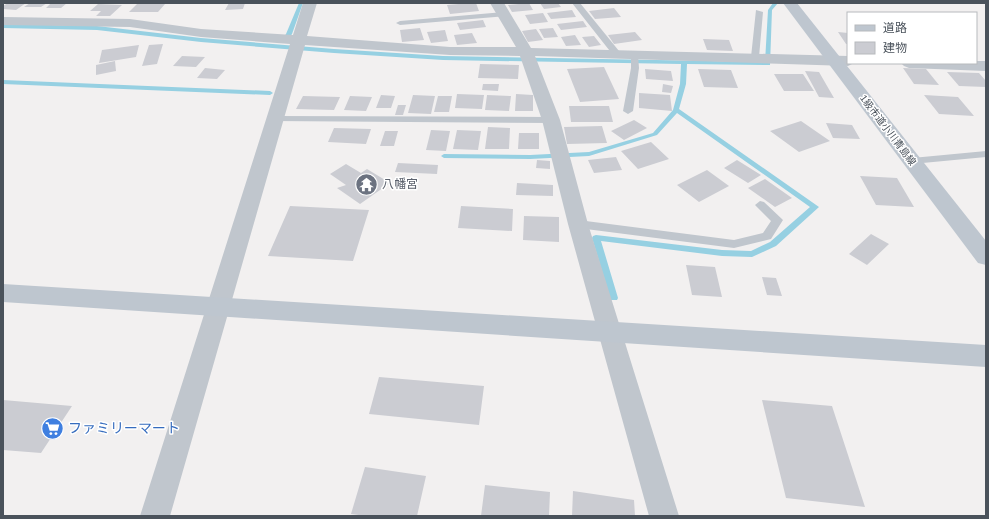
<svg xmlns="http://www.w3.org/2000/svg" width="989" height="519" font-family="Arial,'Noto Sans JP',sans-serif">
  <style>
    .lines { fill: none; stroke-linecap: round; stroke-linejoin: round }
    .stream { fill: #96d0e2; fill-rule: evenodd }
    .building { fill: #cbccd2 }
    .lane { fill: #c0c6cd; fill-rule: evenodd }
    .street { fill: #c0c6cd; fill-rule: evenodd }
    .secondary { fill: #bec6cf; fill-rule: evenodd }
    .labels { text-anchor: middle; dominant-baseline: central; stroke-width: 3; stroke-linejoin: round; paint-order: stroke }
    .far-street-label { font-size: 10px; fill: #4a525b; stroke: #fff }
    .worship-label { font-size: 12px; fill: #5b616d; stroke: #fff; text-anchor: start }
    .near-shop-label { font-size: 14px; fill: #366cbe; stroke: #fff; text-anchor: start }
  </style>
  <rect width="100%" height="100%" fill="#f2f0f0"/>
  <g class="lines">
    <path class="stream" d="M299,3h4l-11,31 -7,9h-4l-1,-1 6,-8z
      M773,3h5l-6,7 -2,55 -83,-1 -1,20 -7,25 140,98 -43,39 -24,11 -30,-1 -121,-15 17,57 -1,2h-6l-1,-2 -18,-60 1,-2 3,-1 126,15 29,1 19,-9 40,-35 -133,-94 -20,22 -68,21 -59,3 -86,-1 -3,-2 3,-2 86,1 59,-3 64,-19 20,-23 7,-26 1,-20 -238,-4 -109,-7 -133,-11 -104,-12 -94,-2v-4l94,2 104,12 133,11 109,7 322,6 3,-52z
      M3,80l267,11 3,2 -3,2 -267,-11z"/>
  </g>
  <path class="building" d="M8,3h18l-10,7 -13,-1v-3z
    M30,3h17l-6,4h-17z
    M51,3h16l-6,5h-15z
    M229,3h16l-2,6 -18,1z
    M470,3h6l3,8 -29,3 -3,-9z
    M529,3l4,7 -21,2 -4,-7z
    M540,3h18l3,4 -17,2z
    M98,4l24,1 -12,11h-14l5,-5h-11z
    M137,4h28l-7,8h-29z
    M614,8l7,9 -26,2 -6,-8z
    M572,10l4,7 -25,2 -4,-6z
    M543,13l5,9 -18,2 -5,-9z
    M483,20l3,7 -26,3 -3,-7z
    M583,21l4,6 -26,3 -4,-6z
    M420,28l4,12 -22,2 -2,-12z
    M553,28l5,9 -14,1 -5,-9z
    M536,29l7,11 -15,2 -6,-11z
    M445,30l3,11 -17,2 -4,-11z
    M635,32l7,8 -28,4 -6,-9z
    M838,32l10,1v11h-2z
    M472,33l5,10 -20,2 -3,-10z
    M575,35l6,10 -15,1 -5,-9z
    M594,36l7,9 -12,2 -7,-10z
    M703,39l26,1 4,11 -26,-1z
    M163,44l-6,20 -15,2 7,-21z
    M139,45l-3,12 -37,6 3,-13z
    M182,56l23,1 -9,10 -23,-1z
    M115,61l1,10 -20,4v-10z
    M480,64l39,1 -1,14 -40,-1z
    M604,67l15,32 -39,3 -13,-33z
    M205,68l20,2 -8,9 -20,-1z
    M903,68l23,1 13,16 -25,-1z
    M645,69l26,2 2,10 -27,-2z
    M698,69l33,1 7,18 -34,-1z
    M805,71l14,1 15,26 -15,-1z
    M947,72l32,1 7,8v6l-27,-1z
    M774,74h29l11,17h-30z
    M483,84h16l-1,7 -16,-1z
    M663,84l10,2 -2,7 -9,-1z
    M639,93l31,2 2,16 -33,-3z
    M457,94l27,1 -2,14 -27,-1z
    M516,94l17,1v16h-18z
    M381,95l14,1 -4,12h-15z
    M413,95l22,1 -4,18 -23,-1z
    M487,95l24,1 -2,15 -24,-1z
    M924,95l34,2 16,19 -35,-2z
    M303,96l37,1 -6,13 -38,-1z
    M350,96l22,1 -6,14 -22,-1z
    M438,96h14l-3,16h-15z
    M398,105h8l-3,10h-8z
    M569,106h40l4,16h-42z
    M634,120l13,8 -23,12 -13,-9z
    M801,121l29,20 -31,11 -29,-21z
    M826,123l26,2 8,14 -27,-1z
    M602,126l5,17 -40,1 -3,-17z
    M488,127l22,1 -1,21h-24z
    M334,128l37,1 -5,15 -38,-2z
    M431,130l19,1 -4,20 -20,-1z
    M457,130l24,1 -3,19 -25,-1z
    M385,131h13l-4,15h-14z
    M519,133h20v16h-21z
    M651,142l18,17 -31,10 -17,-18z
    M616,157l6,13 -28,3 -6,-13z
    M537,160l13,1v8l-14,-1z
    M737,160l24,15 -13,8 -24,-15z
    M398,163l40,2 -1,9 -42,-2z
    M346,164l15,9 6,-4 23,14 -30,21 -23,-16 9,-3 -16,-11z
    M707,170l22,16 -30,16 -22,-17z
    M860,176l37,2 17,29 -38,-2z
    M765,179l27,19 -17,9 -27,-19z
    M517,183l36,2v11l-37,-1z
    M290,206l79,4 -16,51 -85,-5z
    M461,206l52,3 -1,22 -54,-3z
    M524,216l35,1v25l-36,-2z
    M871,234l18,10 -22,21 -18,-11z
    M686,265l29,2 7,30 -30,-2z
    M762,277l14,1 6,18 -15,-1z
    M379,377l105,9 -5,39 -110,-11z
    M3,400l69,6 -31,47 -38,-3z
    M762,400l70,6 33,101 -79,-9z
    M365,467l61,9 -9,40h-51l-15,-2z
    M485,485l65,7 -1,24h-68z
    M573,491l61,9 1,16h-63z"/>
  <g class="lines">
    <path class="lane" d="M572,3h8l39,48v4h-6z
      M756,10l7,2 -4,45 -4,2 -4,-2z
      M504,12l4,2 -1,2 -107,9 -4,-2 4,-2z
      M631,53l7,2 1,13 -6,43 -5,3 -5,-3 8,-43z
      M275,116l276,1 5,3 -5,3 -279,-2 -2,-2z
      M986,151v6l-74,7 -5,-3 5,-3z
      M760,201l4,1 19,18 -12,19 -37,9 -156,-20 -6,-4 6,-4 156,20 29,-7 8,-12 -16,-16z"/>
    <path class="street" d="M303,3h14l-10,33 143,11h66l-26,-44h14l27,45 317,8v7h6l-6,3 -313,-10 25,64 28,104 91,292h-30l-81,-292 -26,-104 -22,-64 -70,-1 -145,-10 -135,471h-30l150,-472 -89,-7 -71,-10 -127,-2v-8l127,2 71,10 92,6z
      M976,61h10v10l-77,-3 -5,-2 -3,-3h75z"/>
    <path class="secondary" d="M783,3h14l189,238v24l-8,-2z
      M3,284l983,61v22l-983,-65z"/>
  </g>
  <defs>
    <symbol id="temple-disc" viewBox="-11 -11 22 22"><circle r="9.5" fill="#6b7280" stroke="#fff"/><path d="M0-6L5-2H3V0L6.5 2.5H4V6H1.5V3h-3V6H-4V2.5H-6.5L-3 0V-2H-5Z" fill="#fff"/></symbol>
    <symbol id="supermarket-disc" viewBox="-11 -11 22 22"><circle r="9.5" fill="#3f7fe0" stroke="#fff"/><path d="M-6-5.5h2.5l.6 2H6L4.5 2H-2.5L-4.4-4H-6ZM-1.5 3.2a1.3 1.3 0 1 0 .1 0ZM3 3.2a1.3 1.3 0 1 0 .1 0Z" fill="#fff"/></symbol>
  </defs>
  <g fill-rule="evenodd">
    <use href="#temple-disc" x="354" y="172" width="25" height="25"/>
    <use href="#supermarket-disc" x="40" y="416" width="25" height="25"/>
  </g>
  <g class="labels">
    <g class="far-street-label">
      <text transform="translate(888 130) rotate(53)">1級市道小川青島線</text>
    </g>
    <g class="worship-label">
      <text x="382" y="184">八幡宮</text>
    </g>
    <g class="near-shop-label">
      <text x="68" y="428">ファミリーマート</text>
    </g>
  </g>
  <rect width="989" height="519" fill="none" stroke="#4a525b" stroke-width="8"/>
  <rect x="847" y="12" width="130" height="52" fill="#ffffff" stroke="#b7babd"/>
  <rect x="855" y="25" width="20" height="6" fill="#bec6cf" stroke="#b7babd"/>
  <text x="883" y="32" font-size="12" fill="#4a525b">道路</text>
  <rect x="855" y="42" width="20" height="12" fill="#cbccd2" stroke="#b7babd"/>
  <text x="883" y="52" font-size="12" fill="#4a525b">建物</text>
</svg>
